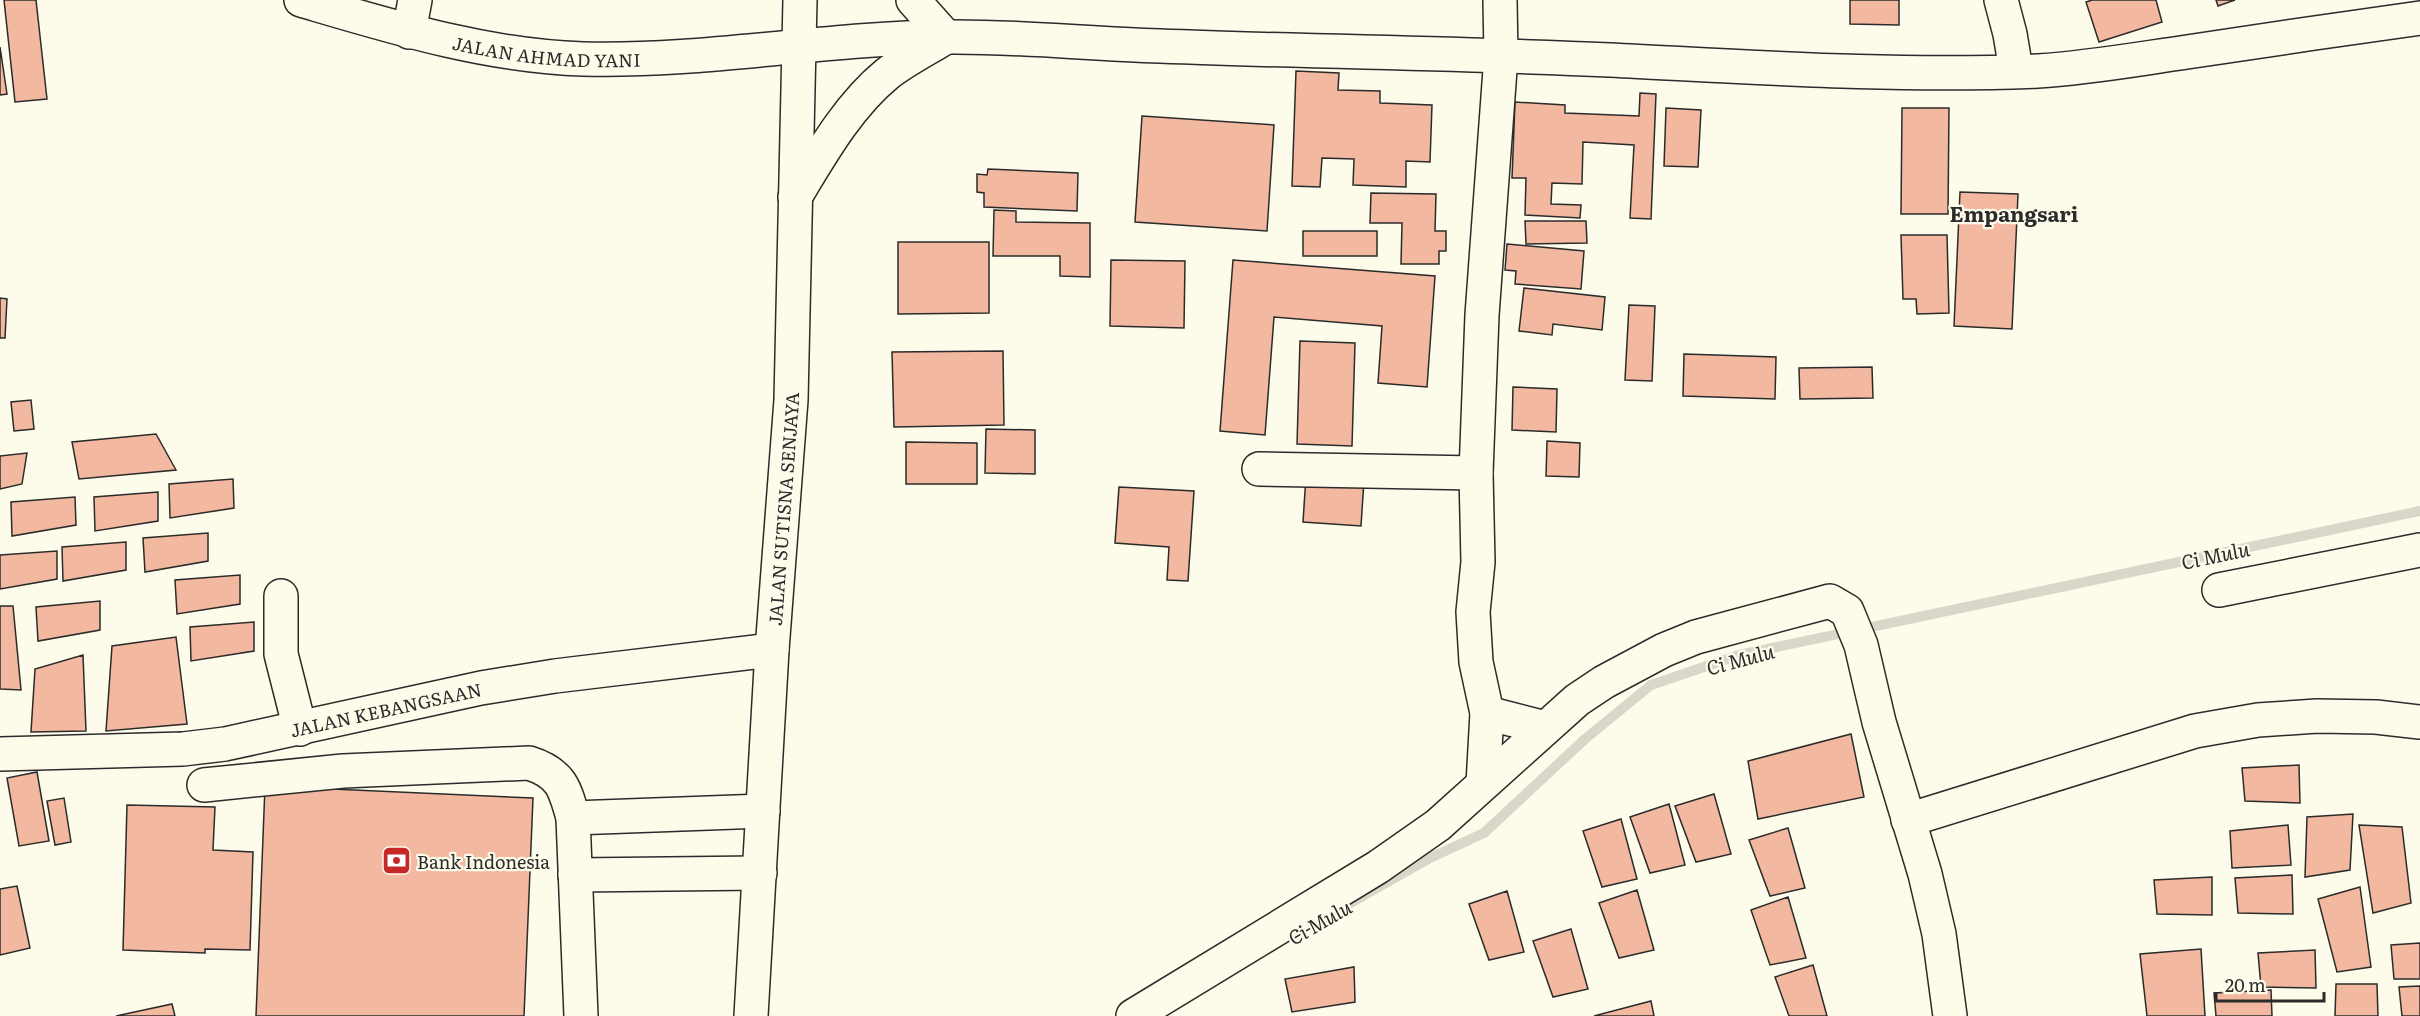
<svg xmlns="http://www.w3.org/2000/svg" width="2420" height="1016" font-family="Literata,serif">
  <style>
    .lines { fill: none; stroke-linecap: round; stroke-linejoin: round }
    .stream { stroke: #d8d7c9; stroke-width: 10 }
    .building { fill: #f2b8a0; stroke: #2b2b2b; stroke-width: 1.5 }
    .minor-casing { stroke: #2b2b2b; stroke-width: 36 }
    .major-casing { stroke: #2b2b2b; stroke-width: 36 }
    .minor { stroke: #fdfbea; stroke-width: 33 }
    .major { stroke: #fdfbea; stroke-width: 33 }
    .labels { text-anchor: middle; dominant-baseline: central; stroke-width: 4.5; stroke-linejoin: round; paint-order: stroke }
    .street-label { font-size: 18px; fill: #2b2b2b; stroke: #fdfbea }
    .poi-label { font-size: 18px; fill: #2b2b2b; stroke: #fdfbea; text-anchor: start }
    .water-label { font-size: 20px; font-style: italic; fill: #2b2b2b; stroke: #fdfbea }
    .quarter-label { font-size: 21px; font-weight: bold; fill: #2b2b2b; stroke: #fdfbea }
  </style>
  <rect width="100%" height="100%" fill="#fdfbea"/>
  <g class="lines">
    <path class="stream" d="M1333,913l97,-55 54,-25 101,-94 66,-54 88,-30 681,-144"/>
  </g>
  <path class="building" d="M4,0h32l11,99 -32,3z
    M1850,0h49v25l-49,-1z
    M2092,0h64l6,22 -63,20 -13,-40z
    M2216,0h19l-17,6z
    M0,47l7,47 -7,1z
    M1296,71l43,2 -1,17 42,1v12l52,2 -2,57 -24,-1v26l-53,-2 1,-26 -32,-1 -2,29 -28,-1z
    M1640,93l16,1 -5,125 -21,-1 4,-73 -51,-3 -1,42 -30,-1 -1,21 30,1 -1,13 -55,-3 1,-37h-14l3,-76 50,3v8l74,3z
    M1666,108l35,2 -3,57 -34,-1z
    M1902,108h47l-1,106h-47z
    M1142,116l132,9 -7,106 -132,-9z
    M988,169l90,4 -1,38 -93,-4v-14l-7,-1v-18l10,1z
    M1960,192l58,2 -6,135 -58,-3z
    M1371,193l65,1 -1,37h11v20h-7v13h-38l1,-41h-32z
    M994,210l22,1v11l74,1v54l-30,-1v-20h-67z
    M1525,221h61l1,22 -61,1z
    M1303,231h74v25h-74z
    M1901,235h46l2,78 -32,1 -1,-15h-13z
    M898,242h91v71l-91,1z
    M1507,244l77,7 -3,38 -66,-5 1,-13 -11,-1z
    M1111,260l74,1 -1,67 -74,-2z
    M1233,260l202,16 -8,111 -49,-4 4,-57 -108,-9 -9,118 -45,-4z
    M1524,288l81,9 -3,33 -49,-6 -1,11 -33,-4z
    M0,298l7,1 -2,39h-5z
    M1629,305l26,1 -3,75 -27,-1z
    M1300,341l55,2 -3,103 -55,-2z
    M1003,351l1,74 -110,2 -2,-75z
    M1684,354l92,3 -1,42 -92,-3z
    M1872,367l1,31 -73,1 -1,-31z
    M1513,387l44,2 -1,43 -44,-2z
    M31,400l3,29 -20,2 -3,-29z
    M986,429l49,1v44l-50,-1z
    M156,434l20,36 -97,9 -7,-37z
    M1547,441l33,2 -1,34 -33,-1z
    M906,442l71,1v41h-71z
    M27,453l-5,31 -22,5v-33z
    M1306,476l58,4 -3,46 -58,-4z
    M233,479l1,29 -64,10 -1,-34z
    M1119,487l75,4 -6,90 -21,-1 2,-33 -54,-4z
    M158,492v29l-63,10 -1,-34z
    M75,497l1,28 -64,11 -1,-34z
    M208,533v28l-63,11 -2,-34z
    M126,542v28l-63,11 -1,-34z
    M57,551v28l-57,10v-34z
    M240,575v29l-63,10 -2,-34z
    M100,601v29l-62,11 -2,-34z
    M0,606h13l8,84 -21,-1z
    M254,622v29l-63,10 -1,-34z
    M176,637l11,87 -81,7 6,-85z
    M83,655l3,76 -55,1 4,-63z
    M1851,734l13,63 -106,22 -10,-58z
    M2299,765l1,38 -55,-2 -3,-33z
    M37,772l12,69 -30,5 -12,-68z
    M265,786l268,12 -9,218h-268z
    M1714,794l17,60 -35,8 -21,-56z
    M64,798l7,44 -16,3 -8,-44z
    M1669,804l16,61 -35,8 -20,-56z
    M127,805l88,2 -2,43 40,2 -3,98 -45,-1v4l-82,-3z
    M2353,814l-3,56 -45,7 2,-60z
    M1621,819l16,60 -35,8 -19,-56z
    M2288,825l3,40 -59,3 -2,-37z
    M2359,825l43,2 9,76 -38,10z
    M1788,828l17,60 -35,8 -21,-56z
    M2292,875l1,39 -55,-1 -3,-35z
    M2212,877v38l-55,-1 -3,-34z
    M17,886l13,62 -30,7v-66z
    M2360,887l11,80 -34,5 -19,-73z
    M1637,890l17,60 -35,8 -20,-55z
    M1507,891l17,61 -35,8 -20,-56z
    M1788,897l18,61 -36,7 -19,-55z
    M1571,929l17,60 -35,8 -20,-56z
    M2420,943v36h-26l-3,-34z
    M2201,949l4,67h-58l-7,-62z
    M2315,950l1,38 -55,-1 -3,-34z
    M1813,965l14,51h-38l-14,-39z
    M1354,967l1,35 -63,10 -7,-33z
    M2336,984h41l1,32h-43z
    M2420,986v30h-18l-3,-29z
    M2271,990l1,26h-56l-2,-23z
    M1651,1001l3,15h-60z
    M172,1004l3,12h-59z"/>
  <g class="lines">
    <defs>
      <g id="minor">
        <path id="s1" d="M301,0c92,27 185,56 282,59 122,3 242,-21 363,-22 72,-1 143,7 214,9 150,6 300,7 450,14 143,7 285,17 428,11 50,-3 100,-12 149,-19 78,-12 155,-23 233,-34"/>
        <path d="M2001,0l9,34 6,36"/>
        <path d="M409,32l6,-32"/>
        <path d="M1259,469l217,4"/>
        <path d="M2219,590l201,-40"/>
        <path d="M281,596v58l19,75"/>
        <path d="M1487,713l58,15"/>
        <path id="s2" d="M0,754l183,-5 42,-5 256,-56 74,-12 217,-26"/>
        <path d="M1483,784l4,-71 -11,-51 -3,-50 5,-50 -2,-89 6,-158 19,-259 -1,-56"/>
        <path d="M204,785l139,-14 186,-8c32,10 36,25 44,55l8,198"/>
        <path d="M573,818l190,-7"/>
        <path d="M1908,820l287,-89 63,-11 59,-4 59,1 44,5"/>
        <path d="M575,875l185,-2"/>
        <path d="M1133,1016l245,-149 60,-42 139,-125 27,-18 60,-32 32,-13 134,-36 17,10 14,34 18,77 46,152 14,60 11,82"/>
      </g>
      <g id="major">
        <path d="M795,197c26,-43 53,-91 92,-123 18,-14 40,-25 59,-37l-33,-37"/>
        <path id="s3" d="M751,1016l21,-366 19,-250 9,-400"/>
      </g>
    </defs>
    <use href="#minor" class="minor-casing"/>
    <use href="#major" class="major-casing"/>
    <use href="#minor" class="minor"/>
    <use href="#major" class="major"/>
  </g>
  <defs>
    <symbol id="bank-square" viewBox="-11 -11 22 22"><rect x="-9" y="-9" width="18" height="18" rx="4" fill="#c62828" stroke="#fdfbea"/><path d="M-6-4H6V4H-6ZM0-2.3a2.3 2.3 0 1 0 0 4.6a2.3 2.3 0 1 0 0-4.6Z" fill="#fff"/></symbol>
  </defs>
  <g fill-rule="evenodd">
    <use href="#bank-square" x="380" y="844" width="33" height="33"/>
  </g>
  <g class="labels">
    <g class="street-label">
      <text stroke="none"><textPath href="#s1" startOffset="252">JALAN AHMAD YANI</textPath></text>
      <text stroke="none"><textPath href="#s3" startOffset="508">JALAN SUTISNA SENJAYA</textPath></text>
      <text stroke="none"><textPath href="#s2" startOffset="390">JALAN KEBANGSAAN</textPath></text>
    </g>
    <g class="poi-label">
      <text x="417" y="861">Bank Indonesia</text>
    </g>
    <g class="water-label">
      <text transform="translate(2215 554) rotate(-12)">Ci Mulu</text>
      <text transform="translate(1740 658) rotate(-15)">Ci Mulu</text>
      <text transform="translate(1319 921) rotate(-30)">Ci Mulu</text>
    </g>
    <g class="quarter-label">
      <text x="2014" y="212">Empangsari</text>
    </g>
  </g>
  <path d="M2216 992v9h108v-9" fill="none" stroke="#2b2b2b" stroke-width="3"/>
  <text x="2225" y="992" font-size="18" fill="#2b2b2b" stroke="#fdfbea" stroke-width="4.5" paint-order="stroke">20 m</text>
</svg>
